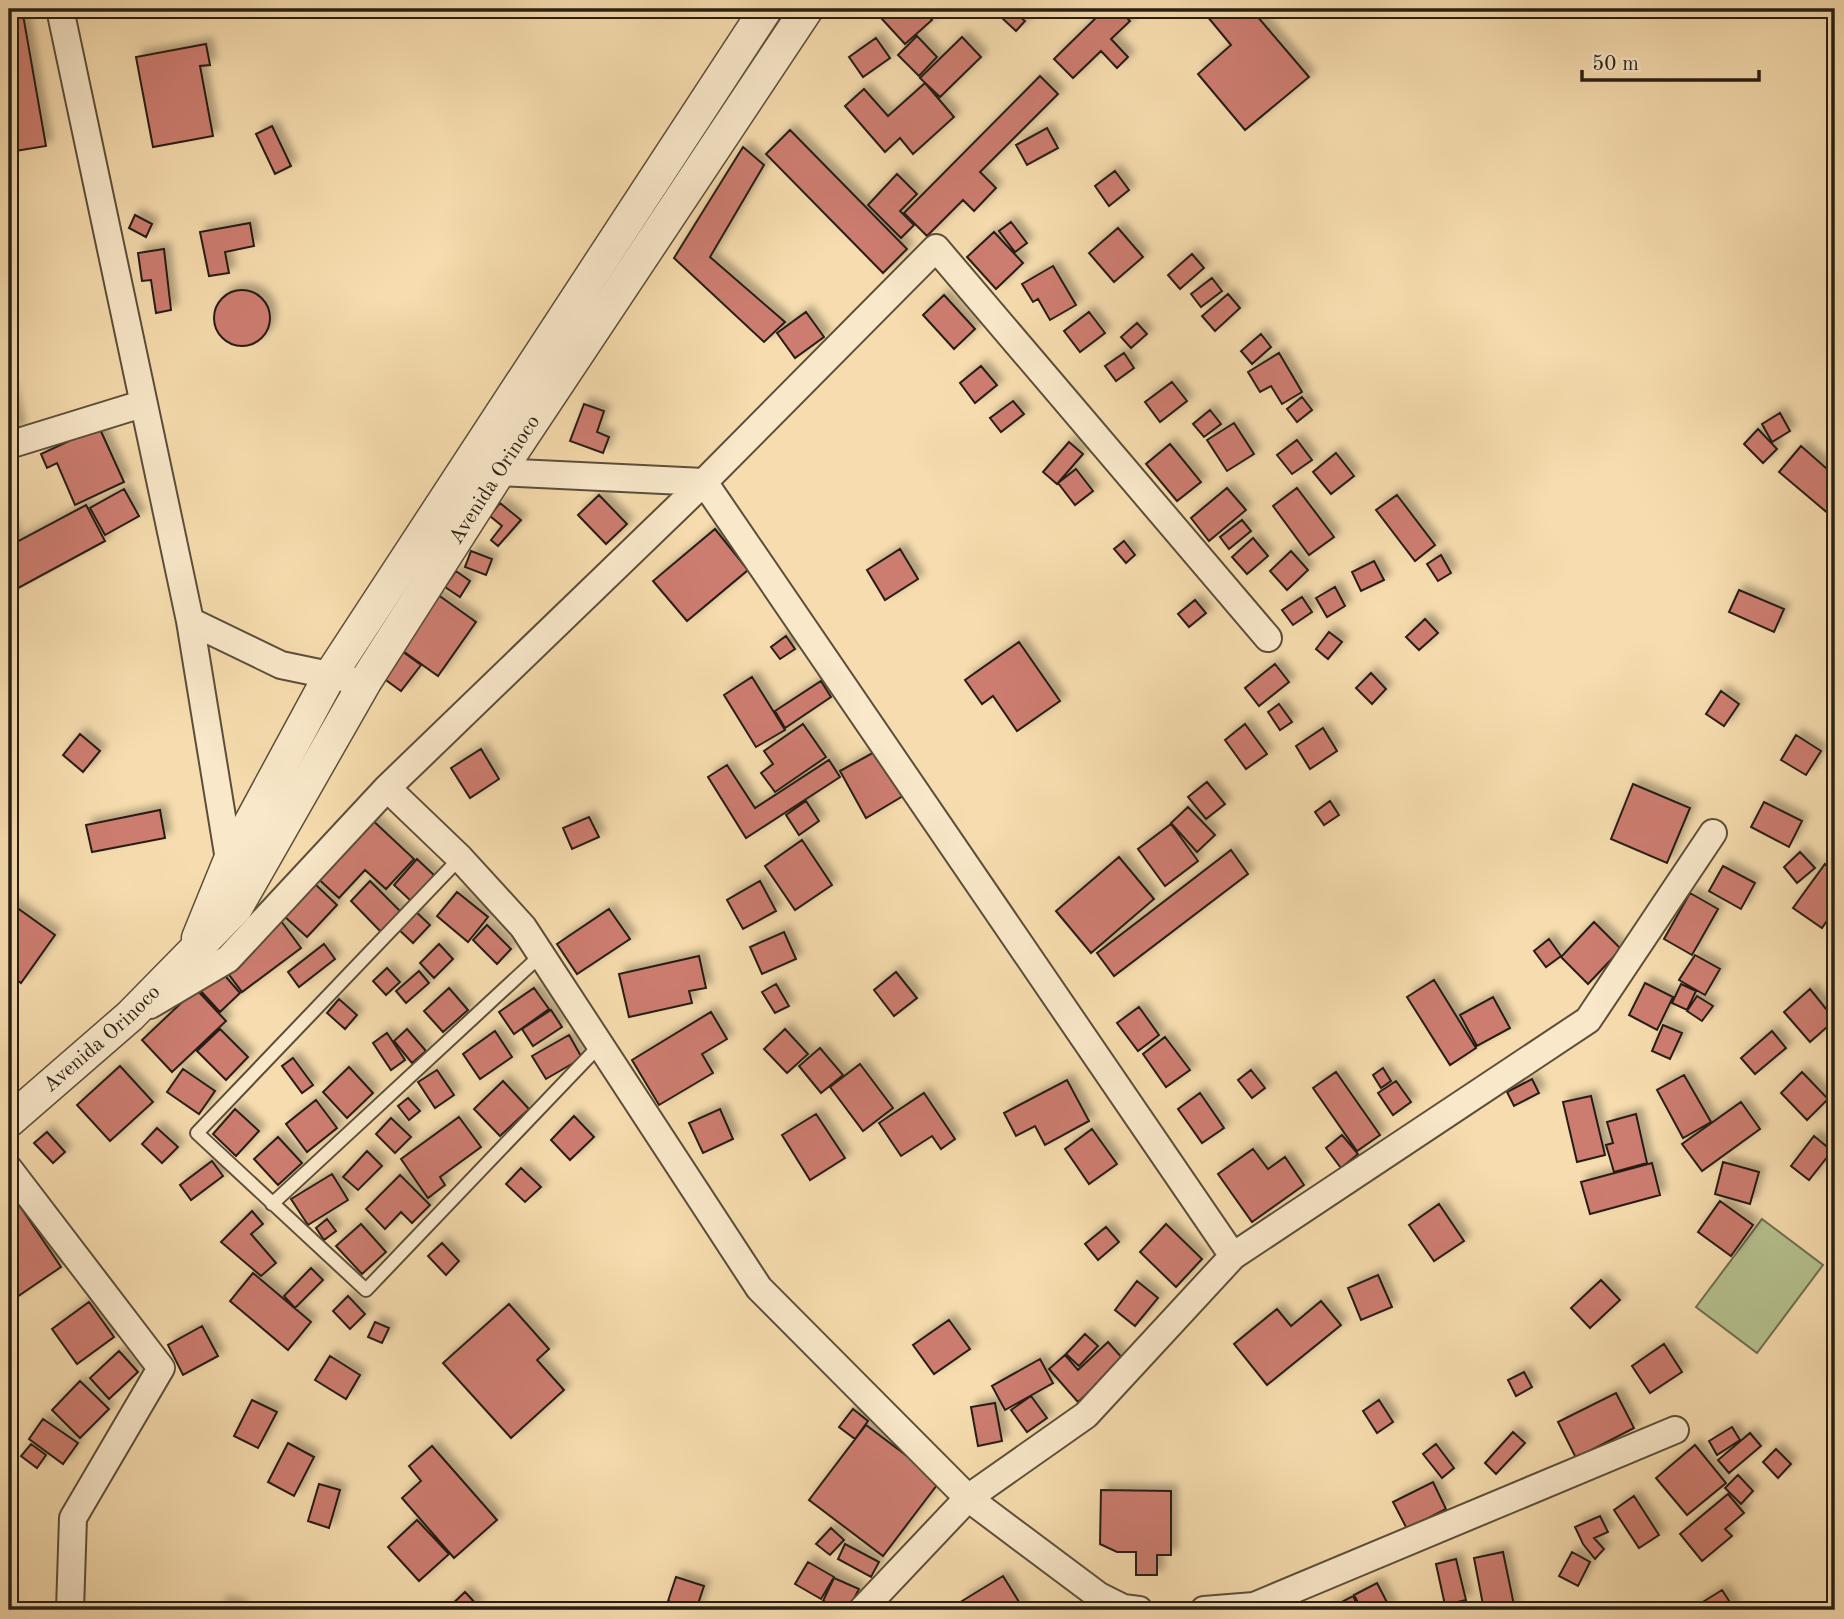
<svg xmlns="http://www.w3.org/2000/svg" width="1844" height="1619" font-family="'Old Standard TT',serif">
  <style>
    .green { fill: #b6c290; stroke: #6f7052; stroke-width: 2 }
    .building { fill: #cd7d6f; stroke: #281f14; stroke-width: 2; filter: url(#shadow) }
    .lines { fill: none; stroke-linecap: round; stroke-linejoin: round }
    .service-casing { stroke: #5c4e3a; stroke-width: 16 }
    .minor-casing { stroke: #5c4e3a; stroke-width: 30 }
    .tertiary-casing { stroke: #5c4e3a; stroke-width: 35 }
    .service { stroke: #f9e8ca; stroke-width: 12 }
    .minor { stroke: #f9e8ca; stroke-width: 26 }
    .tertiary { stroke: #f9e8ca; stroke-width: 32 }
    .labels { text-anchor: middle; dominant-baseline: central; stroke-width: 5; stroke-linejoin: round; paint-order: stroke }
    .street-label { font-size: 21px; fill: #281f14; stroke: #f9e8ca }
  </style>
  <defs>
    <filter id="shadow"><feDropShadow dx="6" dy="-6" stdDeviation="3.5" flood-color="#0004"/></filter>
  </defs>
  <rect width="100%" height="100%" fill="#f6dcae"/>
  <filter id="stains"><feTurbulence type="fractalNoise" baseFrequency=".00286" numOctaves="4"/><feColorMatrix values="0 0 0 0 .2 0 0 0 0 .09 0 0 0 0 .02 0 0 0 .5 -.17"/></filter>
  <radialGradient id="worn" r=".72"><stop offset=".6" stop-color="#630" stop-opacity="0"/><stop offset="1" stop-color="#630" stop-opacity=".3"/></radialGradient>
  <path class="green" d="M1762,1219l61,46 -66,88 -61,-46z"/>
  <path class="building" d="M9,9h13l24,137 -37,6z
    M894,9h28l10,11 -27,24 -23,-25z
    M1010,9l15,12 -9,10 -14,-13z
    M1105,9h13l12,12 -19,18 17,18 -11,11 -16,-17 -28,27 -19,-19z
    M1204,9h47l58,68 -64,53 -47,-56 33,-29 -29,-35z
    M917,36l20,21 -18,19 -21,-21z
    M962,37l19,20 -41,40 -20,-19z
    M876,38l14,20 -27,19 -14,-20z
    M206,44l4,21 -10,1 13,70 -60,11 -17,-90z
    M1040,76l18,18 -78,78 16,16 -22,23 -11,-11 -36,36 -23,-23z
    M925,83l29,34 -41,37 -13,-16 -15,14 -40,-46 19,-17 24,27z
    M272,126l19,40 -16,8 -19,-40z
    M1047,128l11,20 -31,17 -11,-20z
    M790,130l117,119 -24,24 -117,-119z
    M743,147l21,18 -54,92 75,65 -21,20 -90,-84z
    M1115,171l14,19 -20,16 -14,-20z
    M897,174l20,20 -17,17 14,14 -13,13 -33,-33z
    M135,215l17,9 -6,13 -17,-9z
    M1011,222l16,21 -12,9 -16,-21z
    M250,223l4,23 -29,6 4,21 -20,3 -9,-44z
    M1118,228l25,29 -29,25 -25,-29z
    M994,232l29,31 -27,26 -29,-32z
    M164,249l7,61 -15,3 -5,-33 -9,1 -4,-28z
    M1192,254l12,14 -24,21 -12,-14z
    M1053,266l23,39 -26,15 -12,-21 -5,3 -11,-18z
    M1212,278l10,13 -21,16 -10,-13z
    M214 318a28 28 0 1 1 56 0a28 28 0 1 1-56 0Z
    M1228,294l12,14 -25,23 -13,-15z
    M944,295l31,34 -21,20 -31,-34z
    M806,312l18,25 -29,21 -18,-25z
    M1089,312l16,21 -25,19 -16,-21z
    M1137,323l10,11 -16,14 -10,-11z
    M1261,334l10,13 -19,17 -11,-13z
    M1124,353l10,15 -18,13 -11,-15z
    M1279,353l23,39 -20,12 -11,-18 -11,6 -12,-20z
    M981,366l16,19 -22,18 -15,-20z
    M1172,382l15,19 -27,21 -15,-20z
    M9,387l10,42 -10,3z
    M1302,397l10,13 -15,12 -10,-13z
    M1013,401l11,13 -23,18 -11,-14z
    M584,404l20,7 -7,21 12,5 -6,16 -33,-12z
    M1210,410l11,14 -17,13 -11,-13z
    M1780,413l10,18 -18,11 -10,-18z
    M1234,423l20,31 -27,17 -20,-31z
    M99,427l25,55 -49,23 -18,-42 -10,5 -6,-14z
    M1758,429l19,20 -14,14 -19,-19z
    M1297,440l15,20 -20,14 -15,-19z
    M1069,442l14,12 -26,30 -14,-12z
    M1170,444l31,38 -24,19 -31,-37z
    M1801,446l34,30v32l-5,7 -51,-43z
    M1336,453l18,23 -23,18 -18,-22z
    M1076,469l17,22 -18,14 -17,-22z
    M1227,488l19,22 -37,31 -18,-23z
    M1297,488l37,49 -25,18 -36,-49z
    M124,489l15,27 -34,19 -15,-27z
    M599,495l28,29 -21,20 -28,-29z
    M1397,495l38,50 -20,16 -39,-51z
    M500,503l21,17 -23,26 -7,-6 11,-14 -12,-10z
    M86,505l19,36 -96,52v-47z
    M1242,520l9,11 -22,18 -9,-12z
    M9,524l7,18 -7,4z
    M715,529l33,41 -61,51 -34,-40z
    M1253,538l15,18 -21,18 -15,-17z
    M1124,541l11,14 -9,8 -12,-14z
    M900,549l18,30 -33,21 -18,-30z
    M471,551l21,8 -6,16 -21,-8z
    M1291,551l17,19 -21,20 -17,-19z
    M1441,555l10,18 -13,8 -11,-17z
    M1374,561l10,19 -23,11 -9,-19z
    M456,571l14,10 -10,16 -15,-10z
    M1335,587l10,19 -18,11 -11,-19z
    M1739,590l45,19 -10,23 -45,-20z
    M434,592l42,30 -38,54 -42,-30z
    M1302,597l10,15 -19,13 -11,-15z
    M1195,600l11,13 -17,14 -11,-13z
    M1425,619l13,14 -19,17 -13,-13z
    M1329,632l13,10 -14,17 -12,-10z
    M786,636l9,13 -15,10 -9,-12z
    M1019,642l41,59 -43,30 -24,-35 -11,8 -17,-24z
    M399,649l22,16 -20,26 -22,-16z
    M1275,664l14,18 -30,24 -14,-18z
    M1371,673l15,16 -14,15 -16,-16z
    M752,677l33,53 -29,17 -32,-52z
    M821,681l10,16 -46,31 -10,-17z
    M1721,691l18,13 -15,22 -18,-12z
    M1279,704l13,18 -12,8 -12,-18z
    M803,724l23,33 -51,35 -14,-19 12,-9 -9,-13z
    M1245,724l22,30 -21,15 -21,-29z
    M1323,728l14,23 -27,18 -14,-23z
    M80,734l20,17 -17,21 -20,-17z
    M1796,735l25,16 -15,24 -25,-15z
    M481,749l18,30 -29,19 -19,-30z
    M878,750l25,46 -37,22 -26,-47z
    M829,760l11,17 -94,61 -38,-61 19,-12 28,43z
    M1207,782l18,22 -19,15 -18,-22z
    M1633,784l57,24 -23,55 -56,-24z
    M806,801l13,20 -20,14 -13,-20z
    M1330,801l9,14 -15,10 -9,-13z
    M1764,802l38,19 -13,26 -38,-20z
    M1188,807l27,28 -18,17 -26,-29z
    M160,810l5,28 -73,14 -6,-27z
    M368,816l46,43 -28,30 -21,-19 -26,28 -25,-23z
    M589,817l10,20 -27,12 -9,-21z
    M1171,824l27,37 -33,25 -27,-37z
    M802,840l30,45 -37,25 -30,-44z
    M1231,850l17,24 -134,102 -17,-23z
    M1800,852l15,16 -18,15 -13,-16z
    M1119,857l35,42 -63,54 -35,-42z
    M417,859l18,17 -23,26 -18,-17z
    M1825,864l10,7v38l-13,19 -29,-20z
    M1723,866l32,17 -14,26 -32,-18z
    M370,881l32,32 -20,20 -31,-32z
    M760,881l16,30 -33,18 -16,-29z
    M315,884l22,21 -30,32 -23,-21z
    M457,892l31,25 -20,25 -31,-26z
    M1690,893l28,16 -26,46 -28,-16z
    M9,902l46,33 -34,48 -12,-9v-9l8,-11 -8,-6z
    M413,909l17,16 -17,18 -17,-16z
    M609,909l21,30 -53,35 -20,-30z
    M281,921l20,27 -59,44 -21,-28z
    M1594,922l27,27 -33,35 -27,-27z
    M487,925l24,24 -14,15 -24,-24z
    M784,932l12,27 -34,15 -12,-27z
    M1549,939l12,17 -15,11 -12,-16z
    M324,944l11,15 -36,28 -11,-15z
    M439,944l14,15 -19,19 -14,-15z
    M1695,955l25,14 -15,26 -26,-15z
    M699,956l7,32 -17,3 3,12 -63,14 -10,-43z
    M387,968l13,14 -14,13 -13,-14z
    M220,970l20,23 -20,19 -21,-23z
    M419,971l10,12 -23,20 -10,-12z
    M896,972l21,26 -23,18 -20,-26z
    M1434,980l42,68 -26,17 -43,-68z
    M1645,983l28,14 -16,33 -28,-15z
    M776,984l13,22 -14,7 -13,-21z
    M1681,984l15,7 -9,19 -15,-7z
    M449,988l19,22 -25,22 -19,-21z
    M534,988l15,21 -35,25 -15,-22z
    M196,989l30,32 -54,51 -30,-32z
    M1810,989l25,31 -25,22 -26,-30z
    M1697,996l16,10 -11,15 -15,-10z
    M1493,997l17,31 -33,18 -17,-31z
    M339,999l18,16 -12,14 -18,-16z
    M1139,1007l20,28 -21,16 -21,-28z
    M551,1010l11,17 -29,19 -11,-17z
    M711,1012l16,27 -25,15 11,19 -54,32 -27,-45z
    M1663,1025l19,8 -12,26 -18,-8z
    M220,1029l28,28 -22,23 -29,-29z
    M407,1029l19,22 -14,12 -18,-22z
    M785,1029l23,25 -21,19 -23,-24z
    M495,1031l17,26 -32,22 -17,-25z
    M1772,1031l14,17 -31,26 -14,-16z
    M387,1033l18,27 -14,10 -18,-27z
    M569,1035l13,23 -36,21 -14,-23z
    M1165,1037l25,33 -24,17 -23,-33z
    M820,1048l23,27 -22,18 -22,-27z
    M293,1058l20,27 -11,8 -20,-27z
    M860,1064l33,44 -30,23 -33,-44z
    M120,1066l33,36 -43,39 -33,-36z
    M349,1067l24,26 -26,25 -24,-26z
    M1383,1068l8,13 -10,7 -8,-13z
    M183,1069l32,22 -16,23 -32,-22z
    M437,1070l17,25 -19,13 -17,-26z
    M1251,1070l14,18 -13,10 -14,-18z
    M1336,1072l44,63 -23,16 -44,-63z
    M1802,1072l26,27 -21,21 -26,-27z
    M1684,1075l27,47 -28,16 -26,-48z
    M1532,1079l7,14 -25,13 -7,-14z
    M1067,1080l22,41 -44,24 -10,-19 -19,10 -12,-23z
    M503,1081l26,28 -29,27 -26,-27z
    M1396,1081l15,21 -18,13 -15,-22z
    M924,1093l31,46 -14,10 -9,-13 -31,20 -22,-33z
    M1200,1093l24,35 -22,15 -24,-34z
    M1591,1096l14,59 -28,7 -14,-60z
    M408,1098l12,13 -11,9 -11,-14z
    M316,1100l21,28 -30,24 -21,-28z
    M1741,1102l19,27 -58,42 -20,-27z
    M235,1109l24,22 -23,25 -23,-22z
    M720,1109l13,30 -30,14 -14,-30z
    M816,1114l29,44 -35,22 -28,-45z
    M1636,1114l11,49 -33,9 -8,-27 7,-2 -6,-21z
    M574,1116l20,21 -24,23 -19,-20z
    M459,1117l22,30 -41,30 5,8 -17,13 -27,-39z
    M391,1118l20,19 -16,16 -19,-19z
    M157,1128l21,19 -16,16 -20,-19z
    M1092,1129l25,35 -28,20 -24,-35z
    M47,1132l18,20 -12,11 -19,-20z
    M1342,1135l16,19 -17,14 -15,-20z
    M1814,1136l18,15 -23,29 -18,-14z
    M278,1137l24,26 -24,22 -24,-26z
    M1253,1149l15,20 17,-12 19,28 -52,37 -34,-48z
    M367,1151l15,15 -24,24 -15,-13z
    M212,1161l11,15 -32,24 -11,-15z
    M1723,1162l36,10 -9,32 -35,-10z
    M1652,1163l8,32 -70,19 -9,-32z
    M521,1168l20,19 -16,15 -19,-18z
    M332,1174l16,26 -40,25 -17,-26z
    M400,1175l30,30 -18,18 -11,-11 -16,17 -19,-20z
    M9,1190l52,77 -50,34 -2,-4z
    M1720,1201l33,24 -22,31 -33,-24z
    M1439,1204l25,37 -30,20 -25,-36z
    M252,1211l11,13 -12,10 25,29 -15,13 -40,-34z
    M327,1219l9,12 -12,9 -8,-12z
    M361,1224l25,28 -24,22 -26,-28z
    M1166,1224l36,35 -26,28 -36,-35z
    M1106,1227l13,15 -21,18 -13,-16z
    M442,1243l17,18 -13,14 -18,-19z
    M311,1268l12,12 -28,28 -11,-12z
    M253,1273l58,49 -23,28 -58,-49z
    M1378,1275l14,32 -31,13 -13,-32z
    M1601,1280l19,20 -30,28 -19,-20z
    M1137,1281l21,17 -23,28 -20,-16z
    M348,1296l17,18 -15,15 -17,-18z
    M1321,1301l20,24 -74,60 -33,-41 43,-35 14,17z
    M89,1302l25,35 -37,27 -25,-35z
    M509,1304l40,45 -12,11 27,30 -53,48 -68,-75z
    M949,1320l21,29 -36,25 -21,-29z
    M375,1322l14,6 -7,15 -14,-6z
    M202,1326l16,30 -35,19 -15,-30z
    M1085,1334l13,12 -19,20 -13,-12z
    M1108,1342l16,18 -46,42 -29,-33 16,-14 13,15z
    M1664,1344l18,28 -32,21 -18,-27z
    M119,1351l19,21 -29,27 -19,-21z
    M330,1356l30,19 -14,24 -31,-19z
    M1040,1359l13,24 -48,27 -13,-24z
    M1524,1372l8,15 -16,9 -8,-16z
    M80,1381l29,28 -29,29 -28,-28z
    M1616,1393l18,35 -58,30 -18,-36z
    M1031,1396l16,22 -20,14 -16,-22z
    M252,1400l25,12 -19,36 -24,-12z
    M1379,1400l14,22 -16,11 -14,-22z
    M995,1403l7,38 -24,5 -7,-39z
    M853,1409l15,12 -13,18 -16,-12z
    M43,1419l35,24 -15,21 -34,-25z
    M866,1425l74,56 -57,75 -74,-56z
    M1732,1427l8,13 -23,15 -8,-14z
    M1513,1432l12,11 -29,31 -11,-11z
    M1750,1433l11,13 -32,27 -11,-13z
    M288,1443l26,14 -20,39 -26,-14z
    M31,1444l15,11 -9,13 -16,-12z
    M1436,1444l18,24 -12,10 -19,-24z
    M1695,1445l31,38 -39,32 -31,-37z
    M432,1446l65,74 -43,38 -52,-60 19,-17 -12,-15z
    M1776,1449l15,15 -13,14 -15,-16z
    M1738,1475l15,16 -12,13 -16,-16z
    M1433,1482l13,27 -39,20 -14,-27z
    M319,1484l21,6 -11,38 -21,-7z
    M1101,1490l70,1v64h-14v20h-21v-23h-19l-17,-8z
    M1728,1494l16,19 -19,16 7,7 -30,25 -22,-27z
    M1634,1496l25,39 -20,13 -25,-38z
    M1600,1516l8,16 -14,6 10,11 -9,10 -12,-15 -8,-17z
    M417,1520l32,34 -30,27 -31,-34z
    M831,1528l13,12 -14,15 -14,-11z
    M845,1544l34,18 -8,15 -33,-18z
    M1503,1552l12,58h-31l-10,-52z
    M1572,1552l18,10 -12,24 -19,-10z
    M1456,1559l10,41 -21,5 -9,-41z
    M808,1562l26,15 -13,22 -26,-15z
    M1003,1576l21,34h-56l-6,-9z
    M676,1577l28,9 -8,24 -28,-9z
    M834,1578l25,11 -11,21 -25,-9z
    M1377,1583l14,27h-29l-8,-15z
    M1722,1590l13,20h-45z
    M465,1592l13,14 -5,4h-27z
    M1353,1596l7,14h-31l-1,-1z
    M221,1603l20,3 -1,4h-20z"/>
  <g class="lines">
    <defs>
      <path id="service" d="M460,858l-263,275 169,157 235,-246
        M272,1204l269,-249"/>
      <path id="minor" d="M60,9l130,612 41,251
        M9,445l133,-41
        M499,472l205,10 529,774
        M190,621l91,44 67,14
        M387,788l73,70 63,69 236,361 209,210 131,98 24,12 16,2
        M150,1005l78,-46 159,-171 317,-306 232,-234 332,390
        M9,1169l152,199 -88,150 -3,92
        M862,1610l106,-112 118,-83 147,-159 355,-236 125,-187
        M1204,1610l50,-4 421,-176"/>
      <g id="tertiary">
        <path d="M198,938l31,-76 100,-185 437,-668"/>
        <path id="s1" d="M9,1121l121,-105 106,-108 129,-226 134,-210 308,-463"/>
      </g>
    </defs>
    <use href="#service" class="service-casing"/>
    <use href="#minor" class="minor-casing"/>
    <use href="#tertiary" class="tertiary-casing"/>
    <use href="#service" class="service"/>
    <use href="#minor" class="minor"/>
    <use href="#tertiary" class="tertiary"/>
  </g>
  <g class="labels">
    <g class="street-label">
      <text stroke="none"><textPath href="#s1" startOffset="812">Avenida Orinoco</textPath></text>
      <text stroke="none"><textPath href="#s1" startOffset="124">Avenida Orinoco</textPath></text>
    </g>
  </g>
  <rect width="1844" height="1619" fill="none" stroke="#f6dcae" stroke-width="35"/>
  <rect x="10" y="10" width="1823" height="1598" fill="none" stroke="#281f14" stroke-width="3.5"/>
  <rect x="18" y="18" width="1809" height="1584" fill="none" stroke="#281f14" stroke-width="2"/>
  <path d="M1582 70v10h177v-10" fill="none" stroke="#281f14" stroke-width="3.5"/>
  <text x="1592" y="70" font-size="21" fill="#281f14" stroke="#f9e8ca" stroke-width="5" paint-order="stroke">50 m</text>
  <rect width="100%" height="100%" filter="url(#stains)"/>
  <rect width="100%" height="100%" fill="url(#worn)"/>
</svg>
